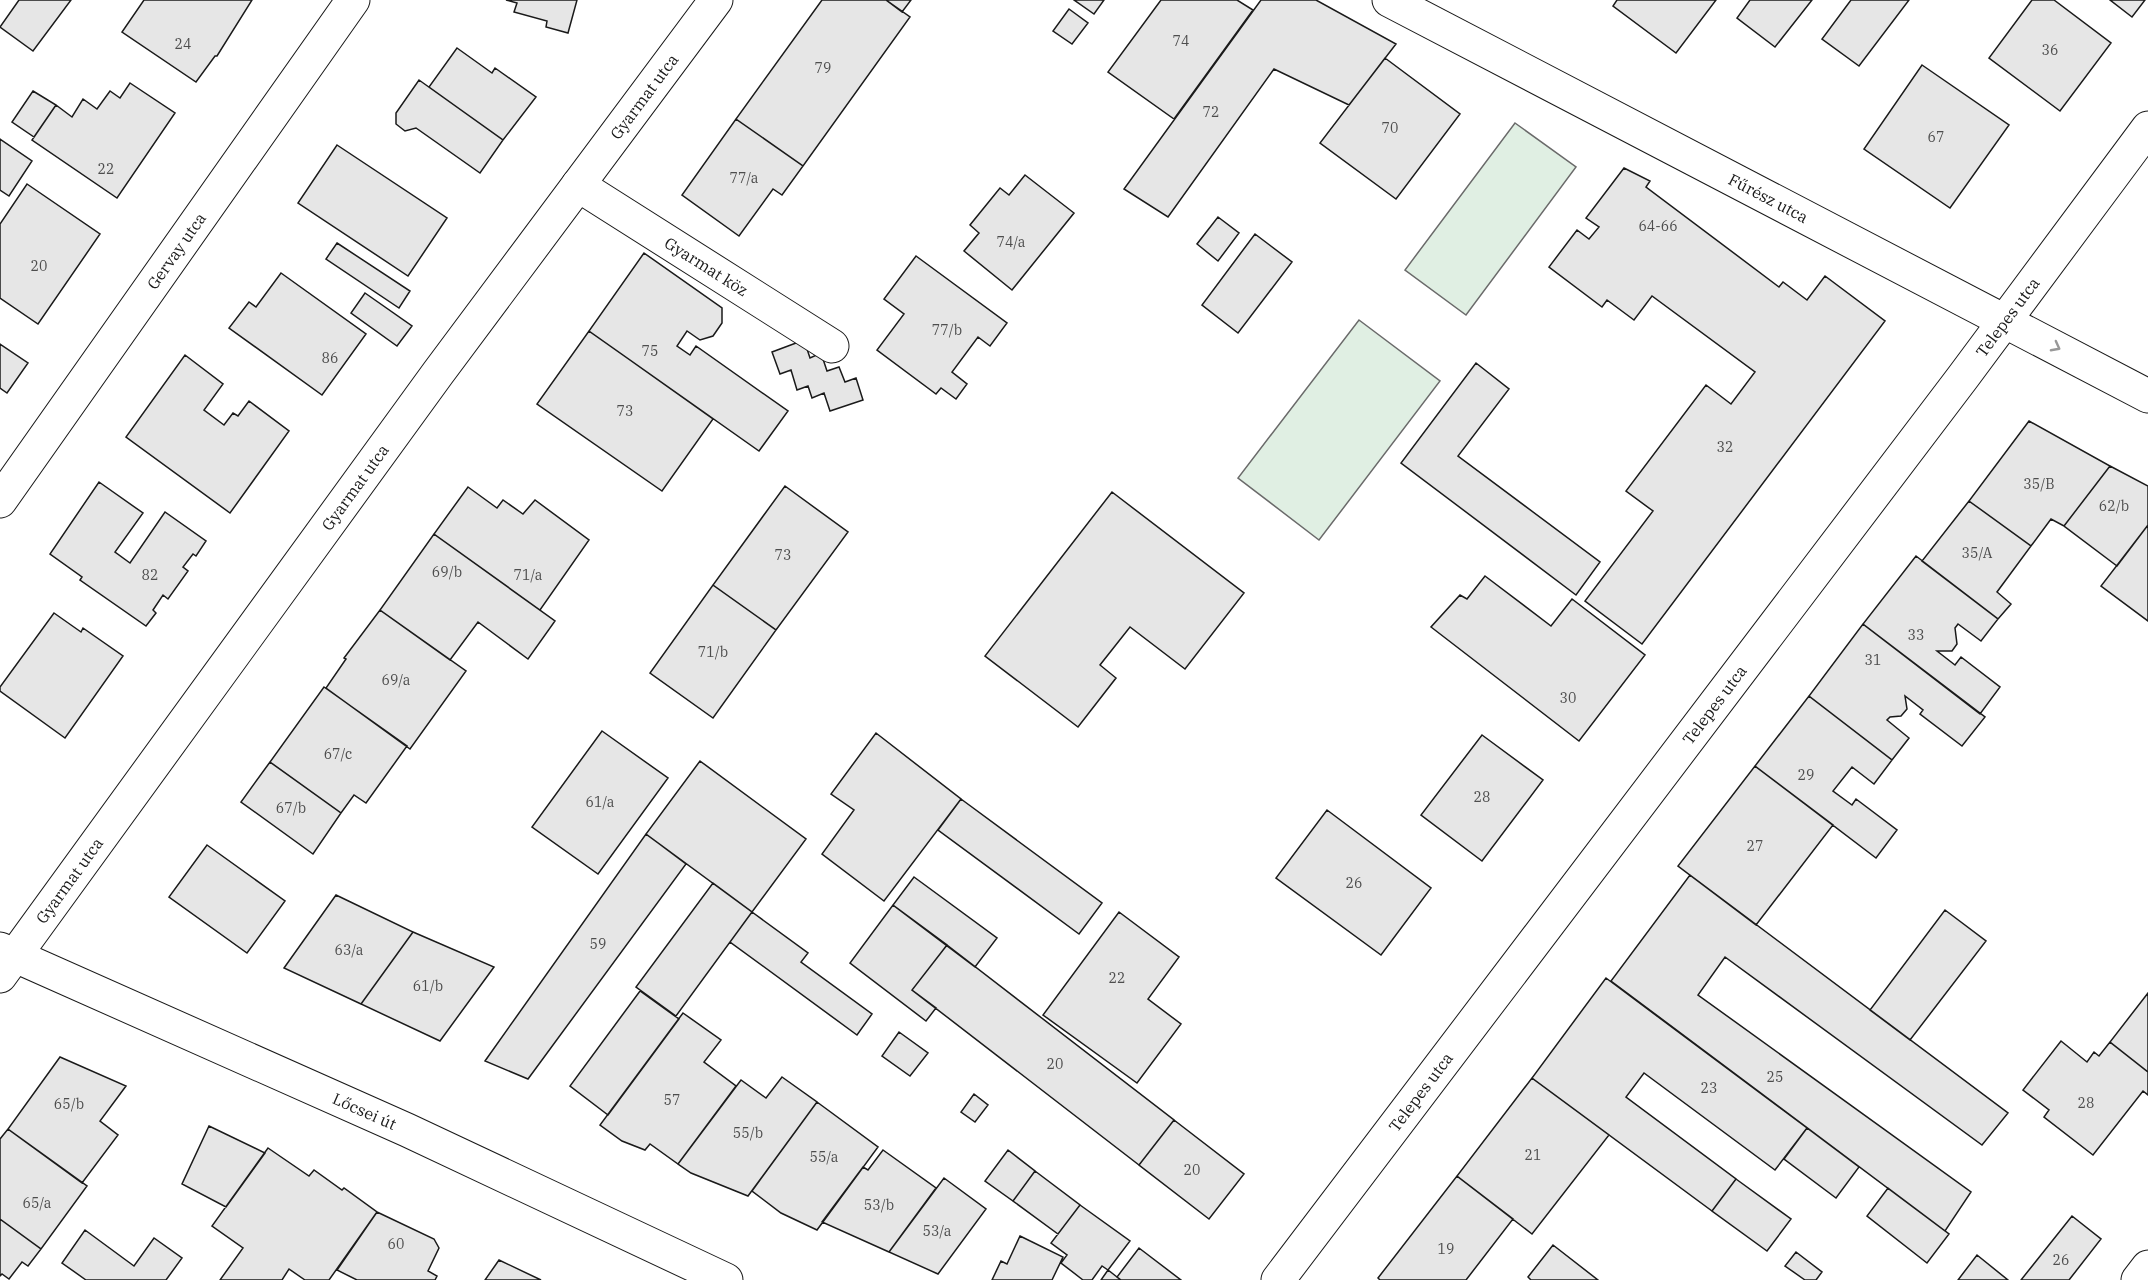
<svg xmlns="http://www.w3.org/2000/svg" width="2148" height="1280" font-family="'IBM Plex Serif',serif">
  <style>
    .green { fill: #e0efe3; stroke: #6a6a6a; stroke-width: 1.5 }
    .building { fill: #e6e6e6; stroke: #1a1a1a; stroke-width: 1.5 }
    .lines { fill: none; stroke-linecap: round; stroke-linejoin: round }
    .minor-casing { stroke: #1a1a1a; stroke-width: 35 }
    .minor { stroke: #fff; stroke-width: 33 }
    .oneway { stroke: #989898 }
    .labels { text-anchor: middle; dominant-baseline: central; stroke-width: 4.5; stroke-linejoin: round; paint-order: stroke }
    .number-label { font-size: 14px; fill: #4d4d4d }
    .street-label { font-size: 16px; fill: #1a1a1a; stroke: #fff }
  </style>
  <rect width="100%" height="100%" fill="#fff"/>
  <path class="green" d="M1515,123l61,44 -110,148 -61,-45z
    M1359,320l81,61 -121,159 -81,-62z"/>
  <path class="building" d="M19,0h52l-38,51 -33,-24z
    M144,0h108l-35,56h-2l-19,26 -74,-50z
    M506,0h71l-9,33 -22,-6 1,-6 -33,-9 3,-9z
    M822,0h64l24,17 -107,149 -67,-47z
    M886,0h25l-9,12z
    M1074,0h30l-10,14z
    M1161,0h76l16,10 -79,109 -66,-47z
    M1261,0h55l80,44 -47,61 -75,-36 -106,148 -44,-28z
    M1617,0h99l-40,53 -63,-47z
    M1750,0h62l-37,47 -38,-29z
    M1851,0h58l-50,66 -37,-27z
    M2032,0h22l57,43 -51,68 -71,-53z
    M2110,0h35l-13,17z
    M1069,9l19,14 -16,21 -19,-13z
    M457,48l35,25 3,-5 41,29 -33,43 -74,-53z
    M1385,58l75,56 -64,85 -76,-56z
    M1922,65l87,60 -59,83 -86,-59z
    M419,80l84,60 -23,33 -64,-45 -11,3 -9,-7v-11z
    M130,83l45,30 -58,85 -85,-58 24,-35 16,12 11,-18 14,10 13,-18 10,7z
    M33,91l23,14 -22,32 -22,-15z
    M736,119l67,47 -21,29 -9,-6 -34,47 -57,-41z
    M0,139l32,22 -23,35 -9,-6z
    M337,145l110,73 -39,58 -110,-73z
    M1624,168l26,13 -4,6 133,100 4,-5 24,18 18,-24 60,45 -243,323 -57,-43 68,-90 -27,-20 80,-106 25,19 24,-32 -103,-76 -18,24 -27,-20 -5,7 -53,-40 28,-37 12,9 10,-12 -13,-9z
    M1025,175l49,38 -62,77 -48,-39 15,-18 -9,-8 30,-37 9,7z
    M27,184l73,50 -62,90 -38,-26v-74z
    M1218,217l21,16 -21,28 -21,-17z
    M1255,234l37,28 -54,71 -36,-28z
    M337,243l73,48 -11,17 -73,-49z
    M644,253l78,55v15l-9,13 -13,4 -13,-9 -10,15 13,9 6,-9 92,65 -29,40 -170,-120z
    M916,256l91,67 -17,23 -12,-9 -26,35 15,12 -11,15 -15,-11 -5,6 -59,-44 27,-36 -20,-15z
    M281,273l85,61 -44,61 -93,-67 20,-26 7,5z
    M365,293l47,33 -15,20 -46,-33z
    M589,331l124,88 -51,72 -125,-87z
    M804,340l6,18 11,-5 6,18 12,-4 6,15 11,-4 7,22 -33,11 -6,-18 -12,5 -4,-12 -11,4 -6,-20 -11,4 -8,-22z
    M0,344l28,19 -21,30 -7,-5z
    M185,355l38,29 -19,26 20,15 9,-12 5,3 11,-15 40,30 -59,82 -104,-76z
    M1476,363l33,26 -51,67 142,106 -24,33 -175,-132z
    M2029,421l81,45 -46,60 -13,-7 -20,27 -62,-45z
    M2110,466l38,20v39l-31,41 -53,-40z
    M99,482l44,31 -28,39 15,11 35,-51 41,29 -10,15 -3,-2 -10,13 5,4 -20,28 -5,-4 -10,15 3,3 -10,13 -66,-46 2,-3 -32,-23z
    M785,486l63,46 -72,98 -63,-45z
    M468,487l29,21 6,-8 20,14 12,-14 54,40 -49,70 -106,-76z
    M1112,492l132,101 -59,76 -55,-42 -30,38 16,13 -38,49 -93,-71z
    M1969,501l62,45 -34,46 14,12 -13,15 -76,-58z
    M2148,525v96l-47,-35z
    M434,534l121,87 -27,38 -50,-37 -28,38 -70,-50z
    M1916,556l82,63 -17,22 -23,-17 -3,4 2,16 -5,7h-15l18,14 6,-8 39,30 -20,27 -117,-90z
    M1485,576l66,50 21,-27 73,56 -66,86 -148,-114 29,-32 7,4z
    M713,585l63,45 -63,88 -63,-45z
    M380,610l86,61 -56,78 -84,-61 20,-29 -2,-1z
    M54,613l27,19 2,-4 40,28 -58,82 -65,-47v-4z
    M1863,624l122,93 -23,29 -42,-32 3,-4 -18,-14 2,13 -6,7 -11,1 -3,3 22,18 -17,22 -83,-64z
    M324,687l83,59 -41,57 -12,-8 -13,18 -71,-51z
    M1809,696l83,64 -18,24 -22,-17 -19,24 19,14 4,-6 41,31 -21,28 -121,-92z
    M602,731l66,47 -70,96 -66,-47z
    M876,733l85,66 -77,102 -62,-47 32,-44 -23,-16z
    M1482,735l61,45 -61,81 -61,-46z
    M700,761l106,78 -54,73 -106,-78z
    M270,762l71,51 -28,41 -72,-52z
    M1755,766l78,59 -77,100 -78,-59z
    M961,799l141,104 -23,31 -141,-104z
    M1327,810l104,78 -50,67 -105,-77z
    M646,834l40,30 -158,215 -43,-18z
    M207,845l78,56 -38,52 -78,-56z
    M1690,875l318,238 -26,32 -257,-188 -27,38 273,197 -26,39 -334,-250z
    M914,877l83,61 -22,29 -82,-62z
    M713,883l39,29 -76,104 -40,-29z
    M336,895l77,37 -52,72 -77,-36z
    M893,905l54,40 -35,45 24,18 -10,13 -76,-58z
    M1945,910l41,31 -76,99 -40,-30z
    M752,912l56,41 -7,9 71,52 -15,21 -127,-93z
    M1119,912l60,45 -31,42 33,25 -44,59 -94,-68z
    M413,932l81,35 -54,74 -79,-37z
    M947,945l227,175 -35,45 -227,-175z
    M1606,978l201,150 -32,42 -131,-97 -18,24 110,82 -24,32 -180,-133z
    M640,991l39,28 -71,96 -38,-29z
    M2148,993v79l-38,-30z
    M683,1013l38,27 -17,22 32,24 -58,78 -28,-20 -5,6 -23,-9 -22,-16z
    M899,1032l29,21 -18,23 -28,-20z
    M2061,1041l26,21 7,-10 5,4 11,-14 38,30v23l-5,-4 -50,64 -49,-38 5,-7 -26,-20z
    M60,1057l66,29 -26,35 18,14 -36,48 -74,-54z
    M782,1077l35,25 -69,94 -57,-23 -13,-9 63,-84 25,18z
    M1532,1078l77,57 -77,99 -75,-58z
    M974,1094l14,11 -13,17 -14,-10z
    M817,1102l61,45 -61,83 -36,-17 -29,-22z
    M1174,1120l70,54 -35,45 -70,-54z
    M209,1126l56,27 -39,54 -44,-23z
    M1807,1128l52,39 -23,31 -52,-39z
    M8,1129l79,57 -46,63 -41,-30v-80z
    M268,1148l41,28 5,-6 28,20 2,-2 33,24 -48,68h-24l-16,-11 -7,11h-62l23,-32 -31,-22z
    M883,1150l53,38 -47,64 -67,-30 41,-55 5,3z
    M1008,1150l27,21 -22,30 -28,-20z
    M1035,1171l45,34 -22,29 -45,-33z
    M1457,1176l56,43 -47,61h-86l-2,-2z
    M944,1178l42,31 -48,65 -49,-22z
    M1736,1179l55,40 -24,32 -55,-40z
    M1888,1188l61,46 -22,29 -60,-47z
    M1080,1205l50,36 -22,29 -6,-4 -10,14h-9l-22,-17 6,-8 -16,-12z
    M377,1212l57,27 5,9 -11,23 9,5 -2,4h-78l-20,-10z
    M2072,1216l29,23 -32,41h-48z
    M0,1219l41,30 -13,17 -6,-4 -13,17 -7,-5 -2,2z
    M85,1230l49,36 20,-28 28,20 -16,22h-80l-24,-17z
    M1020,1236l43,21 -11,23h-60l9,-19 6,3z
    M1553,1245l45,35h-67l-3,-3z
    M1139,1248l42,32h-60l-4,-3z
    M1796,1252l26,20 -6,8h-11l-20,-14z
    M1977,1255l31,25h-50z
    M499,1260l42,20h-56z
    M1108,1270l9,7 4,3h-20z"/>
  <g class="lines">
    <defs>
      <g id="minor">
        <path id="s1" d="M1389,0l759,396"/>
        <path id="s2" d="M578,185l254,161"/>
        <path id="s3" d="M0,501l353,-501"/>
        <path id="s4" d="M0,949l407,181 319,150"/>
        <path id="s5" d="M0,976l438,-603 278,-373"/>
        <path id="s6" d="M1278,1280l685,-903 185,-249"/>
        <path d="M2138,1280l10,-13"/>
      </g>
    </defs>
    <use href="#minor" class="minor-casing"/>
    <use href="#minor" class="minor"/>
  </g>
  <defs><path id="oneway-chevron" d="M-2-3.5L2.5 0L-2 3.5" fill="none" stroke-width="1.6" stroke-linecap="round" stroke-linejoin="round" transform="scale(1.5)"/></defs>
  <use class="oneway" href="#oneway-chevron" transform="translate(2056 347) rotate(28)"/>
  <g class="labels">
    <g class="number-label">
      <text x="1181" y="41">74</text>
      <text x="183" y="44">24</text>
      <text x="2050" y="50">36</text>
      <text x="823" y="68">79</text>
      <text x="1211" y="112">72</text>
      <text x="1390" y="128">70</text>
      <text x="1936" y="137">67</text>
      <text x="106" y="169">22</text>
      <text x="744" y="178">77/a</text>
      <text x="1658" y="226">64-66</text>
      <text x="1011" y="242">74/a</text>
      <text x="39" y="266">20</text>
      <text x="947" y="330">77/b</text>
      <text x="650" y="351">75</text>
      <text x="330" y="358">86</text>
      <text x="625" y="411">73</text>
      <text x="1725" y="447">32</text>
      <text x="2039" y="484">35/B</text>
      <text x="2114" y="506">62/b</text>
      <text x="1977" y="553">35/A</text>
      <text x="783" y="555">73</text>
      <text x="447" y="572">69/b</text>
      <text x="150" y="575">82</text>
      <text x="528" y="575">71/a</text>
      <text x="1916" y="635">33</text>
      <text x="713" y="652">71/b</text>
      <text x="1873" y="660">31</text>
      <text x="396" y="680">69/a</text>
      <text x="1568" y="698">30</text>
      <text x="338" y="754">67/c</text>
      <text x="1806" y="775">29</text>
      <text x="1482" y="797">28</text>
      <text x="600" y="802">61/a</text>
      <text x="291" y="808">67/b</text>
      <text x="1755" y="846">27</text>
      <text x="1354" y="883">26</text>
      <text x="598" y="944">59</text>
      <text x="349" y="950">63/a</text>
      <text x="1117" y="978">22</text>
      <text x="428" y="986">61/b</text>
      <text x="1055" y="1064">20</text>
      <text x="1775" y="1077">25</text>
      <text x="1709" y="1088">23</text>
      <text x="672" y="1100">57</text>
      <text x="2086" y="1103">28</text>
      <text x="69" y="1104">65/b</text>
      <text x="748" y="1133">55/b</text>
      <text x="1533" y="1155">21</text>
      <text x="824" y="1157">55/a</text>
      <text x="1192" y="1170">20</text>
      <text x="37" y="1203">65/a</text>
      <text x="879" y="1205">53/b</text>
      <text x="937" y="1231">53/a</text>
      <text x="396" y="1244">60</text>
      <text x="1446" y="1249">19</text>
      <text x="2061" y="1260">26</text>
    </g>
    <g class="street-label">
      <text stroke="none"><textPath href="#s5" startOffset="1090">Gyarmat utca</textPath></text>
      <text stroke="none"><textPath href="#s1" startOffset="428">Fűrész utca</textPath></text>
      <text stroke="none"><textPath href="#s3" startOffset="306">Gervay utca</textPath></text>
      <text stroke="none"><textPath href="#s2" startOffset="152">Gyarmat köz</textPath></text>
      <text stroke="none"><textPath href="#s6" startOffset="1208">Telepes utca</textPath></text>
      <text stroke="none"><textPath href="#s5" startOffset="604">Gyarmat utca</textPath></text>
      <text stroke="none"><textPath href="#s6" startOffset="722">Telepes utca</textPath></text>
      <text stroke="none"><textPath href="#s5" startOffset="118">Gyarmat utca</textPath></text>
      <text stroke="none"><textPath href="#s6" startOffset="236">Telepes utca</textPath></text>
      <text stroke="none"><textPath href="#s4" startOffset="399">Lőcsei út</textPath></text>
    </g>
  </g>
</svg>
